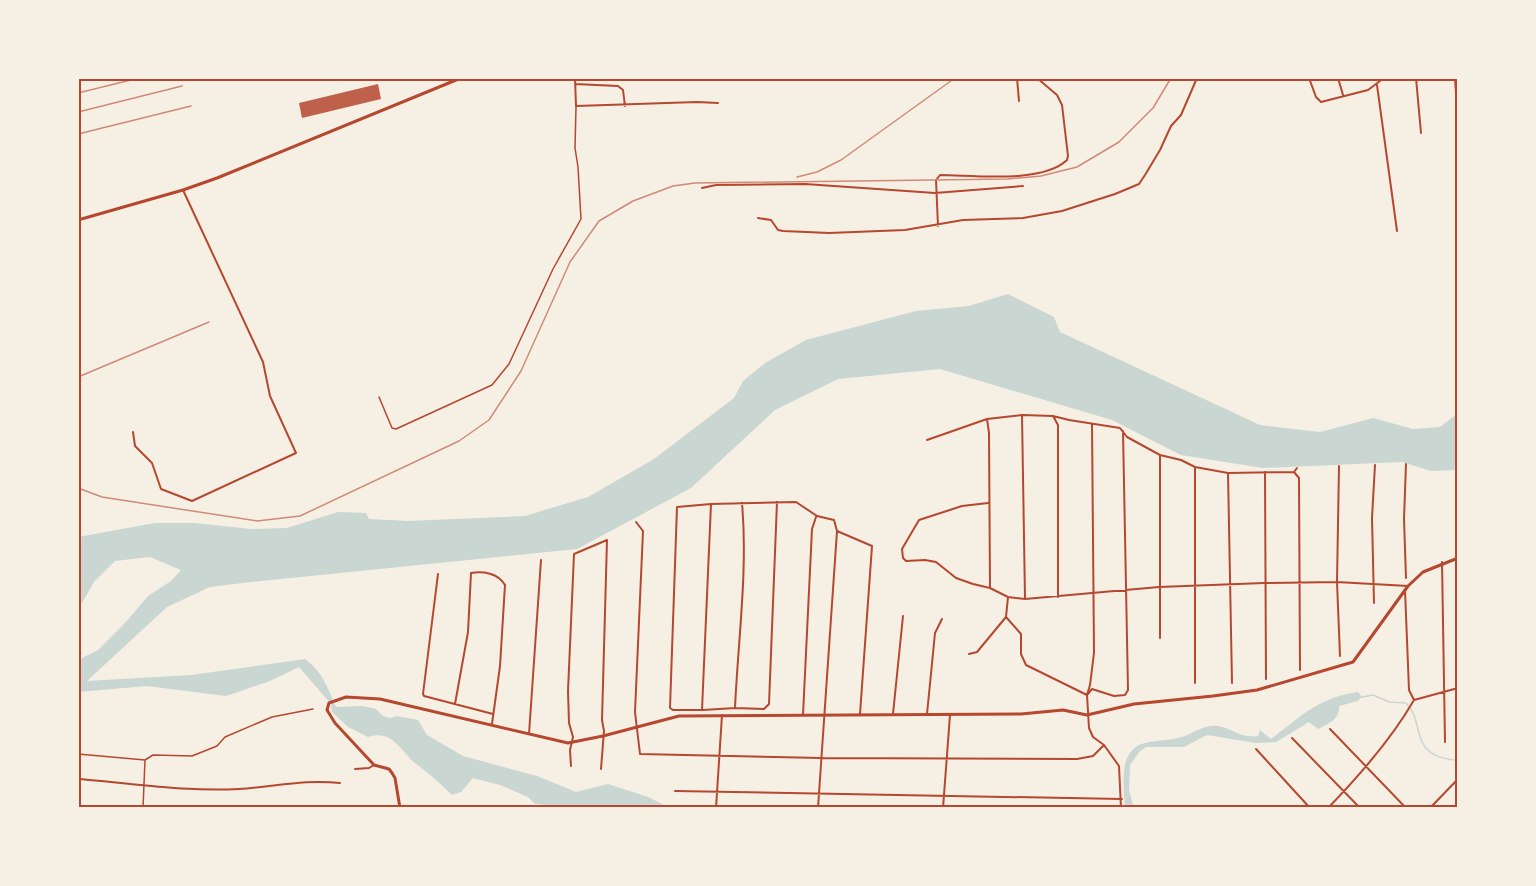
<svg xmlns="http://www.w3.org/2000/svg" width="1536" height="886" font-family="'Exo 2',sans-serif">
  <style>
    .water { fill: #c9d6d2 }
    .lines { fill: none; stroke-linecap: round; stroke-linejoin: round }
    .stream { stroke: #c9d6d2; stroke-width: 1.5 }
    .building { fill: #bf614a }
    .service { stroke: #b5482f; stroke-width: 1.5 }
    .minor { stroke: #b5482f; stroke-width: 2 }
    .tertiary { stroke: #b5482f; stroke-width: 3 }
    .rail { stroke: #cf8b77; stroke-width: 1.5 }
    .neatline { fill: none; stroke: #b5482f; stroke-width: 2 }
  </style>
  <rect width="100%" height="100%" fill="#f6efe4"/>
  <path class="water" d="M1008,294l46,23 6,15 200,93 60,7 53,-14 40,11 27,-2 18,-14v57l-27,1 -29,-9 -139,6 -82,-13 -69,-35 -172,-51 -102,10 -63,31 -84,78 -114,61 -326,33 -41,5 -43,20 -80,74 104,-6 114,-16c17,12 23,29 31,48l26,-1 14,3 7,7 7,2 7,-2 21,4 9,15 36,21 74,20 39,16 32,-8 40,13 22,11h-97l-38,-4 -7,-7 -28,-12 -27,-7 -12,14 -9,3c-12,-12 -24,-22 -37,-32 -15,-13 -23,-34 -47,-26l-20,-10 -16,-15 -1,-8 -32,-37 -29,14 -44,15 -79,-10 -69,6v-32l20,-10 28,-28 22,-26 23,-15 10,-11 -31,-13 -35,4 -21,21 -16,28v-73l77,-14h40l56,6 36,-1 51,-16 28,1 3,6 39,2 117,-5 63,-19 66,-38 80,-61 9,-17 22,-18 41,-23 110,-29 53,-5z
    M1358,692l4,5 -4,4 -19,5c1,14 -10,17 -21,23l-9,-7 -33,20 -20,1 -49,-8 -23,12h-38l-6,4 -10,14 -1,26 5,17h-9c-1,-22 -8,-58 20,-65 11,-3 22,-2 33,-5 14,-3 25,-14 40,-12 17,3 19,12 40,10l2,-6 11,9c31,-23 46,-41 87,-47z"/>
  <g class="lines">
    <path class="stream" d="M1362,697l11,-2 16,7 17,1c16,15 7,41 29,52 6,4 16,4 23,6"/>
  </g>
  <path class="building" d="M378,84l3,15 -79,19 -3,-15z"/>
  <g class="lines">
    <path class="service" d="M379,397l13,31 4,1 96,-44 17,-21 44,-95 28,-50 -3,-52 -3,-19 1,-41
      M78,754l67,6 -2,48
      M145,760l8,-5 39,1 25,-10 8,-9 47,-20 41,-8"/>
    <path class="minor" d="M575,78l1,28 121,-4 21,1
      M1017,78l2,23
      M1309,78l7,19 5,5 47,-12 16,-12
      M1338,78l5,17
      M1416,78l5,55
      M1455,78l3,46
      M475,79l18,-1
      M575,84l43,2 5,4 2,16
      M1377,85l20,146
      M702,188l14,-3 89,-1 130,9 88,-7
      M758,218l13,2 7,10 5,1 46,2 76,-3 58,-10 60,-2 39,-7 53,-17 24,-10 6,-9 15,-25 11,-24 10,-11 16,-37
      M938,226l-2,-46 4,-5c33,0 102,9 127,-15l1,-4 -6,-51 -5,-10 -20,-17
      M1022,415l3,183
      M1053,416l5,9v172
      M987,419l2,14 1,154
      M1092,424l2,229 -4,32 -3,10 5,-6 22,7 11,-1 3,-5 -5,-259
      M133,432l2,14 17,17 9,26 31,12 104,-48 -26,-57 -7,-34 -80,-172
      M927,440l60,-21 35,-4 31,1 16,4 51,8 7,9 33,18 21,5 14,7 33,6 66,-1 3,-4
      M1339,466l-2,116 3,74
      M1265,472l1,207
      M1294,472l5,6 1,192
      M1228,473l4,210
      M988,503l-26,3 -43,14 -17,29 1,9 3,3 19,-1 11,2 20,16 17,6 17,4 18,9 17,2 134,-12 105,-4 73,-1 71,4
      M711,504l-9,206h-29l-3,-2 7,-201 34,-3 85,-2 21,14 17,4 3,11 35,15 -12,168
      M636,522l7,9 -8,181 5,42 181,4 256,1 16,-3 11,-11
      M1442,562l3,180
      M438,574l-15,120 1,2 69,18
      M1406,578l-2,-59 2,-55
      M1374,603l-2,-85 3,-53
      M1006,617l15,17v20l5,11 61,30 2,33 4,9 11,8 15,21 2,42
      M1160,638v-183
      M969,654l8,-2 29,-35 2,-20
      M1195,683v-216
      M1414,700l44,-12
      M455,704l13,-72 3,-59c12,-2 27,0 34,12l-5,81 -8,58
      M735,708l29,1 5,-5 8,-202
      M703,710l32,-2c3,-68 13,-137 7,-205
      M893,714l10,-98
      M927,714l8,-81 7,-14
      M803,715l9,-186 4,-12
      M1330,729l76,79
      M529,734l12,-174
      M1292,738l68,70
      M1256,749l54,59
      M571,766l-1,-16 3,-13 -4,-14 -1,-32 6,-137 33,-14 -5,180 2,11 -3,38
      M355,769l14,-1 5,-3
      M78,779c54,4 107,13 161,10 35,-2 65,-10 101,-6
      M675,791l447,8
      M716,808l6,-93
      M818,808l19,-277
      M943,808l7,-93
      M1328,808c32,-33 63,-68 86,-108l-5,-10 -4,-100
      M1430,808l28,-29"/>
    <path class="tertiary" d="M78,220l105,-30 34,-12 244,-100
      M400,808l-5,-30 -3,-5 -3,-4 -15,-4 -39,-42 -8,-13 2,-7 17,-6 34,2 188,44 35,-7 76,-20 342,-2 42,-4 24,5 47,-11 79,-8 44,-6 96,-28 55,-76 15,-14 35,-14"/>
    <path class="rail" d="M78,93l61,-15
      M78,112l104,-26
      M78,134l113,-28
      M797,177l20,-5 24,-12 114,-82
      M78,377l131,-55
      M78,488l24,9 155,24 43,-5 159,-75 30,-21 32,-49 49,-109 29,-41 34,-20 40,-15 22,-3 312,-4 34,-3 36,-9 42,-25 34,-34 18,-30"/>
  </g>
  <rect width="1536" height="886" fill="none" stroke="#f6efe4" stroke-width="159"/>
  <rect x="80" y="80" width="1376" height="726" class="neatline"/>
</svg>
